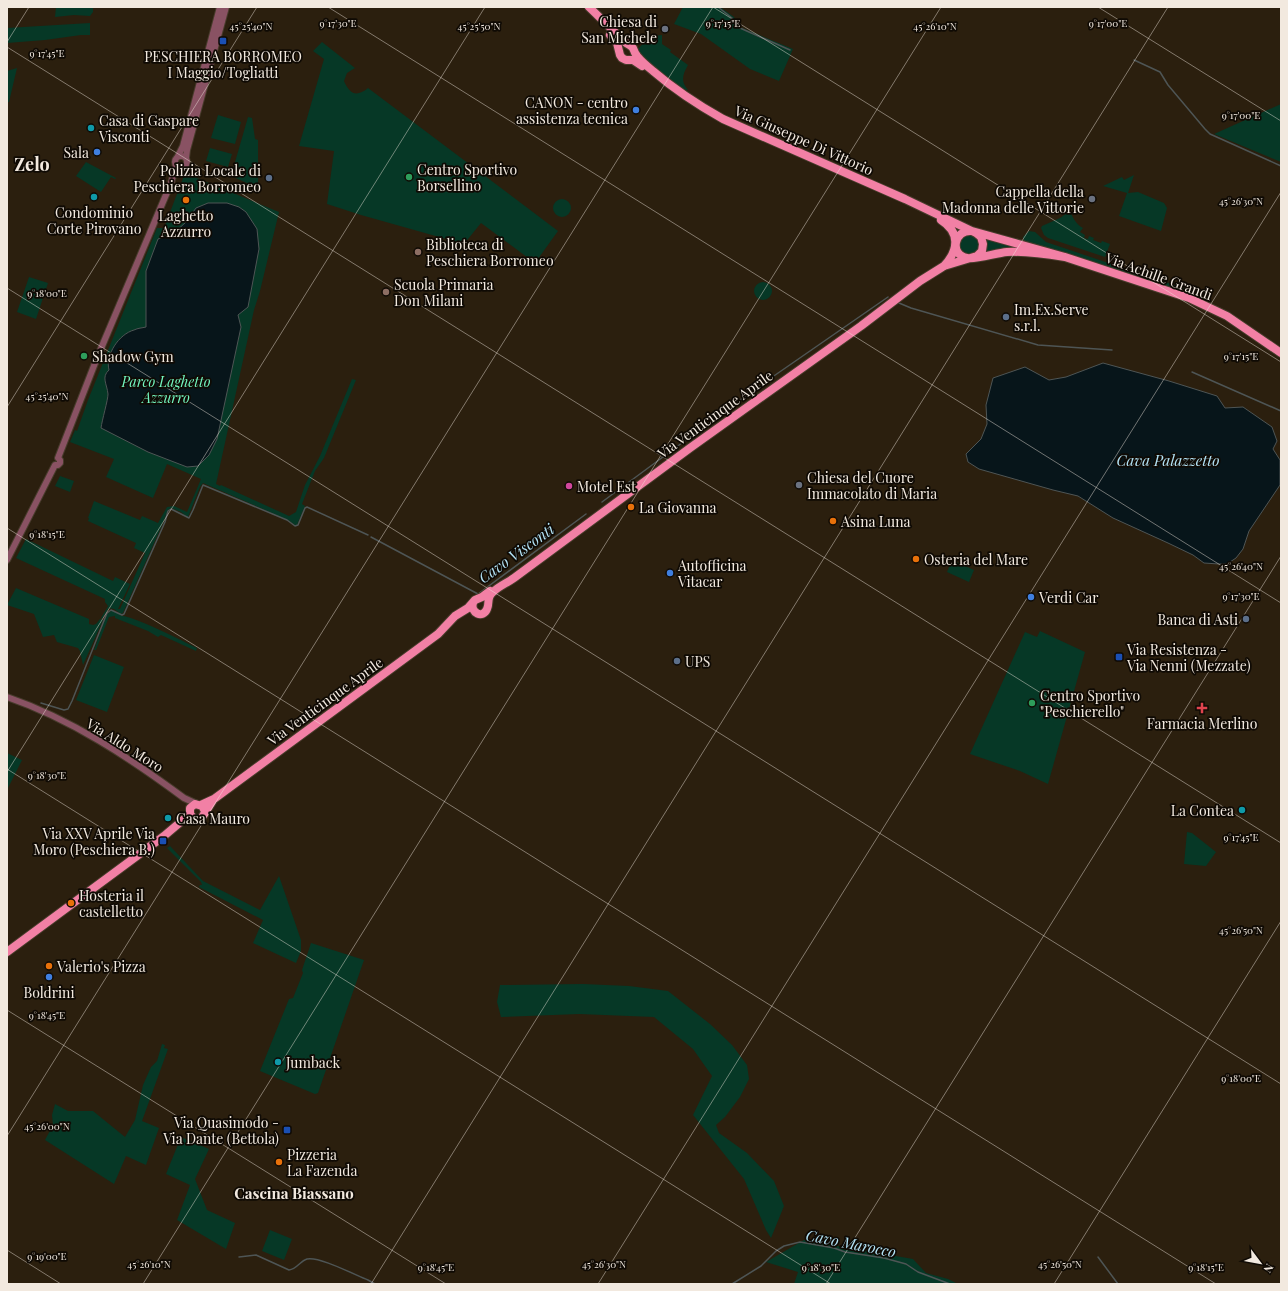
<svg xmlns="http://www.w3.org/2000/svg" width="1288" height="1291" font-family="'Playfair Display',serif">
  <style>
    .green { fill: #063826 }
    .water { fill: #07151a; stroke: #4e5555 }
    .lines { fill: none; stroke-linecap: round; stroke-linejoin: round }
    .stream { stroke: #4e5555; stroke-width: 1.5 }
    .minor-casing { stroke: #473b2b; stroke-width: 8 }
    .major-casing { stroke: #473b2b; stroke-width: 10 }
    .minor { stroke: #895263; stroke-width: 6 }
    .major { stroke: #f280a5; stroke-width: 8 }
    .ticks { fill: none; stroke: #f2e9df; stroke-width: 1; stroke-opacity: 0.45 }
    .worship-dot { fill: #6b7280; stroke: #0f0a04; stroke-width: 1.5 }
    .transit-dot { fill: #1a4fb4; stroke: #0f0a04; stroke-width: 1.5 }
    .shop-dot { fill: #3f7fe0; stroke: #0f0a04; stroke-width: 1.5 }
    .culture-dot { fill: #0f9aa8; stroke: #0f0a04; stroke-width: 1.5 }
    .leisure-dot { fill: #2e9e5b; stroke: #0f0a04; stroke-width: 1.5 }
    .service-dot { fill: #5c6f8a; stroke: #0f0a04; stroke-width: 1.5 }
    .food-dot { fill: #e8710a; stroke: #0f0a04; stroke-width: 1.5 }
    .education-dot { fill: #8d6e63; stroke: #0f0a04; stroke-width: 1.5 }
    .hotel-dot { fill: #d1479c; stroke: #0f0a04; stroke-width: 1.5 }
    .health-dot { fill: #e0444e; stroke: #0f0a04; stroke-width: 1.5 }
    .labels { text-anchor: middle; dominant-baseline: central; stroke-width: 3.5; stroke-linejoin: round; paint-order: stroke }
    .poi-label { font-size: 14px; fill: #f2e9df; stroke: #0f0a04; text-anchor: start }
    .street-label { font-size: 14px; fill: #f2e9df; stroke: #0f0a04 }
    .park-label { font-size: 14px; font-style: italic; fill: #73f6c0; stroke: #0f0a04 }
    .water-label { font-size: 15px; font-style: italic; fill: #b3e3f6; stroke: #0f0a04 }
    .neighbourhood-label { font-size: 15px; font-weight: bold; fill: #f2e9df; stroke: #0f0a04 }
    .district-label { font-size: 18px; font-weight: bold; fill: #f2e9df; stroke: #0f0a04 }
    .ticks-label { font-size: 10px; text-anchor: middle; fill: #f2e9df; stroke: #0f0a04; stroke-width: 3.5; stroke-linejoin: round; paint-order: stroke }
  </style>
  <rect width="100%" height="100%" fill="#2b1f0e"/>
  <path class="green" d="M56,7h37v5l-3,4 -16,-1 -19,2z
    M683,7h37l14,10 6,10 53,22 -14,32 -29,-12 -49,-35 -27,-10z
    M90,23v12h-9l-36,5 -38,3v-15z
    M662,35v9l9,6 -1,2 18,13c-5,9 -8,16 0,25l-6,-1c-13,-10 -39,-25 -44,-40 7,-8 13,-13 24,-14z
    M322,42l33,26 -8,5 -3,8c6,14 13,16 24,7l190,143 -23,32 -54,-40 -17,21 -103,-29 -34,-11 7,-53 -35,-5 25,-87 -11,-8z
    M17,68l-8,34h-2v-31z
    M1281,104v58l-67,-28z
    M218,115l23,7 -6,22 -24,-6z
    M248,117l4,1 3,21 3,1v48l-27,-12z
    M210,148l22,6 -4,13 -22,-6z
    M86,162l30,16 -1,1 -4,-2 -10,15 -25,-16z
    M185,173l94,39 -19,79 -6,19 -38,174 4,2 1,-1 68,31 7,-4 9,-27 15,-29 32,-77 4,1 -32,78 -9,13 -13,33 3,2 -8,19h-2l-7,-5 -85,-37 -3,4 -12,30h-1l-6,-5 -10,-4 -3,2 -5,13 -40,90 -2,1 -7,-5 -5,-1 -7,11 -1,-1 7,-12 -3,-4v-3l-89,-41 10,-19 87,42 2,-4 15,7 -12,25h2l25,-56 -11,-5 2,-5 -48,-22 1,-3h-1l6,-17 46,19 2,-4 16,7 9,-16 7,-1 13,6 14,-33 -34,-15 -14,34 -47,-21 8,-18 -44,-17 5,-12 2,1 11,-31 69,-172h7z
    M1134,175l-6,18 10,-1 26,11 3,5 -6,23 -42,-15 8,-23 -24,-7 19,-9 2,3z
    M553 208a9 9 0 1 1 18 0a9 9 0 1 1-18 0Z
    M1070,211c2,6 7,14 13,17l-3,4 5,3 -1,3 4,1 1,-3 5,2 -1,2 8,3 1,-2 8,3 -5,13 -57,-19 -4,-3 -3,-7 1,-2 18,-8z
    M1029,231l6,1 11,10 95,32v3l-1,1 -116,-36 -1,-5z
    M969,233l9,5 2,11 -8,7 -11,-3c-4,-13 -4,-12 8,-20z
    M985,239l32,7v3l-32,4z
    M1147,276l40,13 18,10 -1,3 -58,-21v-3z
    M29,277l19,6 -12,36 -19,-7z
    M754 291a9 9 0 1 1 18 0a9 9 0 1 1-18 0Z
    M60,476l14,5 -4,11 -15,-6z
    M952,560l22,10 -5,12 -22,-10z
    M16,588l73,31v5l4,1 3,-1 4,-5 3,1 -20,45 -3,-14 -2,-3 -21,-6 -3,-7 -11,2 -9,-23 -27,-9z
    M111,611h3l8,5c9,-1 63,26 75,32l-1,3 -35,-16 -3,2 -10,-6 -33,-13v-2l-6,1 -13,33h-2l12,-35z
    M1040,631l45,21 -37,132 -28,-13 -50,-17 55,-122 12,5z
    M94,655l30,12 -17,45 -31,-12z
    M7,753l15,7 -15,30z
    M1187,832l5,1 24,19 -10,14 -22,-2z
    M170,846l33,35 57,29 19,-34 22,64v11l-5,12 -43,-20 10,-23 -64,-33 1,-2h2l-1,-3 -34,-34z
    M311,943l53,17 -46,133 -3,1 -55,-23 29,-72 4,-1 10,-25 -1,-3z
    M583,984l46,2 39,5 42,33 22,21 15,20 2,14 -9,18 -15,20 -9,8 3,8 28,20 27,28 10,25 -13,32 -5,-8 -22,-51 -51,-64 19,-39 -19,-27 -39,-32 -75,-3 -78,3 -4,-15 3,-17z
    M162,1044l3,1 -1,3 4,1 -26,72 17,7 -13,37 -20,-9 -12,28 -69,-44 8,-15 -1,-10 3,-11 13,7h25l32,26 10,-17 8,-35 8,-18 6,-6z
    M181,1137l28,12 -14,30 12,31 28,13 -9,26 -49,-29 13,-35 -24,-11z
    M270,1230l22,9 -8,21 -22,-9z
    M804,1240l109,19 13,14 22,6 10,5h-164l4,-12 -32,-10z"/>
  <path class="water" d="M208,203h19l12,4 7,5 11,17 2,20 -11,58 -10,8 3,12 -24,112 -8,16 -11,11 -11,1 -39,-15 -47,-24c1,-8 7,-28 7,-34 -1,-10 -7,-17 1,-24 -4,-15 10,-36 25,-40 4,-2 8,-2 12,-3v-56l12,-32 16,-6 12,-11 10,-14z
    M1103,363l66,18 48,15 8,12 18,-1 29,20 5,14 -4,8 7,11v25l-31,46 -6,18 -7,9 -9,6h-8l-15,-1 -11,-8 -25,-12 -55,-25 -35,-22 -25,-6 -74,-21 -11,-7 -2,-8 15,-15 6,-15 -1,-19 7,-27 32,-11 24,13 17,-3z"/>
  <g class="lines">
    <path class="stream" d="M718,7l14,11 8,10 50,22
      M1134,60l26,12 8,13 37,44 5,5 71,32
      M899,303l12,5 127,37 74,5
      M1192,372l89,39
      M768,380l120,-83
      M602,502l157,-116
      M371,537l107,57 108,-80
      M41,703l23,7 4,-1 4,-8 35,-88 4,-3 11,5 2,-1 41,-92 3,-11 3,-2 18,9 4,-8 10,-25 84,35 8,6 3,-1 7,-17 2,-1 61,28
      M239,1257l17,-2 33,15c8,-1 11,-9 18,-11 12,-3 48,16 61,21l7,4
      M1098,1257l20,27
      M732,1284l29,-18 15,-15 8,-5 16,-4 34,6 11,4 39,6 22,6 12,8 32,12"/>
    <defs>
      <path id="minor" d="M175 162a6 6 0 1 1 12 0a6 6 0 1 1-12 0Z
        M178,156l5,-10 37,-139
        M186,158l1,-8 39,-143
        M7,560l48,-95h3l2,-2v-3l-2,-2 39,-100 74,-175 5,-18
        M7,697c64,22 123,61 177,101l13,6"/>
      <path id="major" d="M610,35l7,8 3,12 2,3 4,2h7l9,6
        M941,220c19,12 18,30 3,46
        M1065,257c-19,-3 -39,-6 -58,-5 -11,1 -32,8 -40,6 -18,-3 -13,-29 5,-27l93,26 124,41 38,18 54,37
        M473,603c-3,10 10,16 14,6 3,-6 -1,-12 6,-17 6,-6 14,-9 21,-14l176,-130 171,-122 59,-45 24,-15 33,-10 5,-5 1,-7 -2,-7 -5,-4 -71,-34 -182,-80c-25,-14 -48,-29 -70,-48 -5,-4 -11,-9 -16,-15 -6,-8 0,-7 -11,-13l-37,-36
        M201,805l13,-6 224,-165 17,-18 13,-8 7,-8 7,-3 8,-6
        M205,811l-3,-5 -7,-2 -5,4v6l4,5h7l12,-19
        M7,952l157,-116 26,-22"/>
    </defs>
    <use href="#minor" class="minor-casing"/>
    <use href="#major" class="major-casing"/>
    <use href="#minor" class="minor"/>
    <use href="#major" class="major"/>
  </g>
  <path class="ticks" d="M328,7l953,596M713,7l568,355M1098,7l183,114M7,42l22,-35M7,47l1274,796M7,288l1274,796M7,407l250,-400M7,528l1209,756M7,769l824,515M7,772l478,-765M7,1010l439,274M7,1136l706,-1129M7,1250l54,34M143,1284l798,-1277M371,1284l797,-1277M598,1284l683,-1092M826,1284l455,-728M1054,1284l227,-363"/>
  <g class="worship-dot">
    <circle cx="665" cy="29" r="4"/>
    <circle cx="1092" cy="199" r="4"/>
    <circle cx="799" cy="485" r="4"/>
  </g>
  <g class="transit-dot">
    <rect x="219" y="37" width="8" height="8" rx="2"/>
    <rect x="1115" y="653" width="8" height="8" rx="2"/>
    <rect x="159" y="837" width="8" height="8" rx="2"/>
    <rect x="283" y="1126" width="8" height="8" rx="2"/>
  </g>
  <g class="shop-dot">
    <circle cx="636" cy="110" r="4"/>
    <circle cx="97" cy="152" r="4"/>
    <circle cx="670" cy="573" r="4"/>
    <circle cx="1031" cy="597" r="4"/>
    <circle cx="49" cy="977" r="4"/>
  </g>
  <g class="culture-dot">
    <circle cx="91" cy="128" r="4"/>
    <circle cx="94" cy="197" r="4"/>
    <circle cx="1242" cy="810" r="4"/>
    <circle cx="168" cy="818" r="4"/>
    <circle cx="278" cy="1062" r="4"/>
  </g>
  <g class="leisure-dot">
    <circle cx="409" cy="177" r="4"/>
    <circle cx="84" cy="356" r="4"/>
    <circle cx="1032" cy="703" r="4"/>
  </g>
  <g class="service-dot">
    <circle cx="269" cy="178" r="4"/>
    <circle cx="1006" cy="317" r="4"/>
    <circle cx="1246" cy="619" r="4"/>
    <circle cx="677" cy="661" r="4"/>
  </g>
  <g class="food-dot">
    <circle cx="186" cy="200" r="4"/>
    <circle cx="631" cy="507" r="4"/>
    <circle cx="833" cy="521" r="4"/>
    <circle cx="916" cy="559" r="4"/>
    <circle cx="71" cy="903" r="4"/>
    <circle cx="49" cy="966" r="4"/>
    <circle cx="279" cy="1162" r="4"/>
  </g>
  <g class="education-dot">
    <circle cx="418" cy="252" r="4"/>
    <circle cx="386" cy="292" r="4"/>
  </g>
  <circle class="hotel-dot" cx="569" cy="486" r="4"/>
  <path class="health-dot" d="M1200 702h4v4h4v4h-4v4h-4v-4h-4v-4h4z"/>
  <g class="labels">
    <g class="poi-label">
      <text x="657" y="21" text-anchor="end">Chiesa di<tspan x="657" dy="16">San Michele</tspan></text>
      <text x="223" y="56" text-anchor="middle">PESCHIERA BORROMEO<tspan x="223" dy="16">I Maggio/Togliatti</tspan></text>
      <text x="628" y="102" text-anchor="end">CANON - centro<tspan x="628" dy="16">assistenza tecnica</tspan></text>
      <text x="99" y="120">Casa di Gaspare<tspan x="99" dy="16">Visconti</tspan></text>
      <text x="89" y="152" text-anchor="end">Sala</text>
      <text x="417" y="169">Centro Sportivo<tspan x="417" dy="16">Borsellino</tspan></text>
      <text x="261" y="170" text-anchor="end">Polizia Locale di<tspan x="261" dy="16">Peschiera Borromeo</tspan></text>
      <text x="1084" y="191" text-anchor="end">Cappella della<tspan x="1084" dy="16">Madonna delle Vittorie</tspan></text>
      <text x="94" y="212" text-anchor="middle">Condominio<tspan x="94" dy="16">Corte Pirovano</tspan></text>
      <text x="186" y="215" text-anchor="middle">Laghetto<tspan x="186" dy="16">Azzurro</tspan></text>
      <text x="426" y="244">Biblioteca di<tspan x="426" dy="16">Peschiera Borromeo</tspan></text>
      <text x="394" y="284">Scuola Primaria<tspan x="394" dy="16">Don Milani</tspan></text>
      <text x="1014" y="309">Im.Ex.Serve<tspan x="1014" dy="16">s.r.l.</tspan></text>
      <text x="92" y="356">Shadow Gym</text>
      <text x="807" y="477">Chiesa del Cuore<tspan x="807" dy="16">Immacolato di Maria</tspan></text>
      <text x="577" y="486">Motel Est</text>
      <text x="639" y="507">La Giovanna</text>
      <text x="841" y="521">Asina Luna</text>
      <text x="924" y="559">Osteria del Mare</text>
      <text x="678" y="565">Autofficina<tspan x="678" dy="16">Vitacar</tspan></text>
      <text x="1039" y="597">Verdi Car</text>
      <text x="1238" y="619" text-anchor="end">Banca di Asti</text>
      <text x="1127" y="649">Via Resistenza -<tspan x="1127" dy="16">Via Nenni (Mezzate)</tspan></text>
      <text x="685" y="661">UPS</text>
      <text x="1040" y="695">Centro Sportivo<tspan x="1040" dy="16">"Peschierello"</tspan></text>
      <text x="1202" y="723" text-anchor="middle">Farmacia Merlino</text>
      <text x="1234" y="810" text-anchor="end">La Contea</text>
      <text x="176" y="818">Casa Mauro</text>
      <text x="155" y="833" text-anchor="end">Via XXV Aprile Via<tspan x="155" dy="16">Moro (Peschiera B.)</tspan></text>
      <text x="79" y="895">Hosteria il<tspan x="79" dy="16">castelletto</tspan></text>
      <text x="57" y="966">Valerio's Pizza</text>
      <text x="49" y="992" text-anchor="middle">Boldrini</text>
      <text x="286" y="1062">Jumback</text>
      <text x="279" y="1122" text-anchor="end">Via Quasimodo -<tspan x="279" dy="16">Via Dante (Bettola)</tspan></text>
      <text x="287" y="1154">Pizzeria<tspan x="287" dy="16">La Fazenda</tspan></text>
    </g>
    <g class="street-label">
      <text transform="translate(804 140) rotate(24)">Via Giuseppe Di Vittorio</text>
      <text transform="translate(1159 276) rotate(20)">Via Achille Grandi</text>
      <text transform="translate(715 414) rotate(-36)">Via Venticinque Aprile</text>
      <text transform="translate(325 701) rotate(-36)">Via Venticinque Aprile</text>
      <text transform="translate(125 745) rotate(32)">Via Aldo Moro</text>
    </g>
    <g class="park-label">
      <text x="166" y="381">Parco Laghetto<tspan x="166" dy="16">Azzurro</tspan></text>
    </g>
    <g class="water-label">
      <text x="1168" y="460">Cava Palazzetto</text>
      <text transform="translate(516 553) rotate(-36)">Cavo Visconti</text>
      <text transform="translate(851 1243) rotate(11)">Cavo Marocco</text>
    </g>
    <g class="neighbourhood-label">
      <text x="294" y="1193">Cascina Biassano</text>
    </g>
    <g class="district-label">
      <text x="32" y="164">Zelo</text>
    </g>
  </g>
  <g class="ticks-label">
    <text x="338" y="27">9°17'30"E</text>
    <text x="723" y="27">9°17'15"E</text>
    <text x="1108" y="27">9°17'00"E</text>
    <text x="251" y="30">45°25'40"N</text>
    <text x="479" y="30">45°25'50"N</text>
    <text x="935" y="30">45°26'10"N</text>
    <text x="47" y="57">9°17'45"E</text>
    <text x="1241" y="119">9°17'00"E</text>
    <text x="1241" y="205">45°26'30"N</text>
    <text x="47" y="297">9°18'00"E</text>
    <text x="1241" y="360">9°17'15"E</text>
    <text x="47" y="400">45°25'40"N</text>
    <text x="47" y="538">9°18'15"E</text>
    <text x="1241" y="570">45°26'40"N</text>
    <text x="1241" y="600">9°17'30"E</text>
    <text x="47" y="779">9°18'30"E</text>
    <text x="1241" y="841">9°17'45"E</text>
    <text x="1241" y="934">45°26'50"N</text>
    <text x="47" y="1019">9°18'45"E</text>
    <text x="1241" y="1082">9°18'00"E</text>
    <text x="47" y="1130">45°26'00"N</text>
    <text x="47" y="1260">9°19'00"E</text>
    <text x="149" y="1268">45°26'10"N</text>
    <text x="604" y="1268">45°26'30"N</text>
    <text x="1060" y="1268">45°26'50"N</text>
    <text x="436" y="1271">9°18'45"E</text>
    <text x="821" y="1271">9°18'30"E</text>
    <text x="1206" y="1271">9°18'15"E</text>
  </g>
  <rect width="1288" height="1291" fill="none" stroke="#f2e9df" stroke-width="16"/>
  <g transform="translate(1260 1263) rotate(122)" stroke="#0f0a04" stroke-width="3" paint-order="stroke">
  <path d="M0-3L7 15L0 10L-7 15Z" fill="#f2e9df"/>
  <text y="-6" font-size="11" font-weight="bold" text-anchor="middle" fill="#f2e9df">N</text>
  </g>
</svg>
